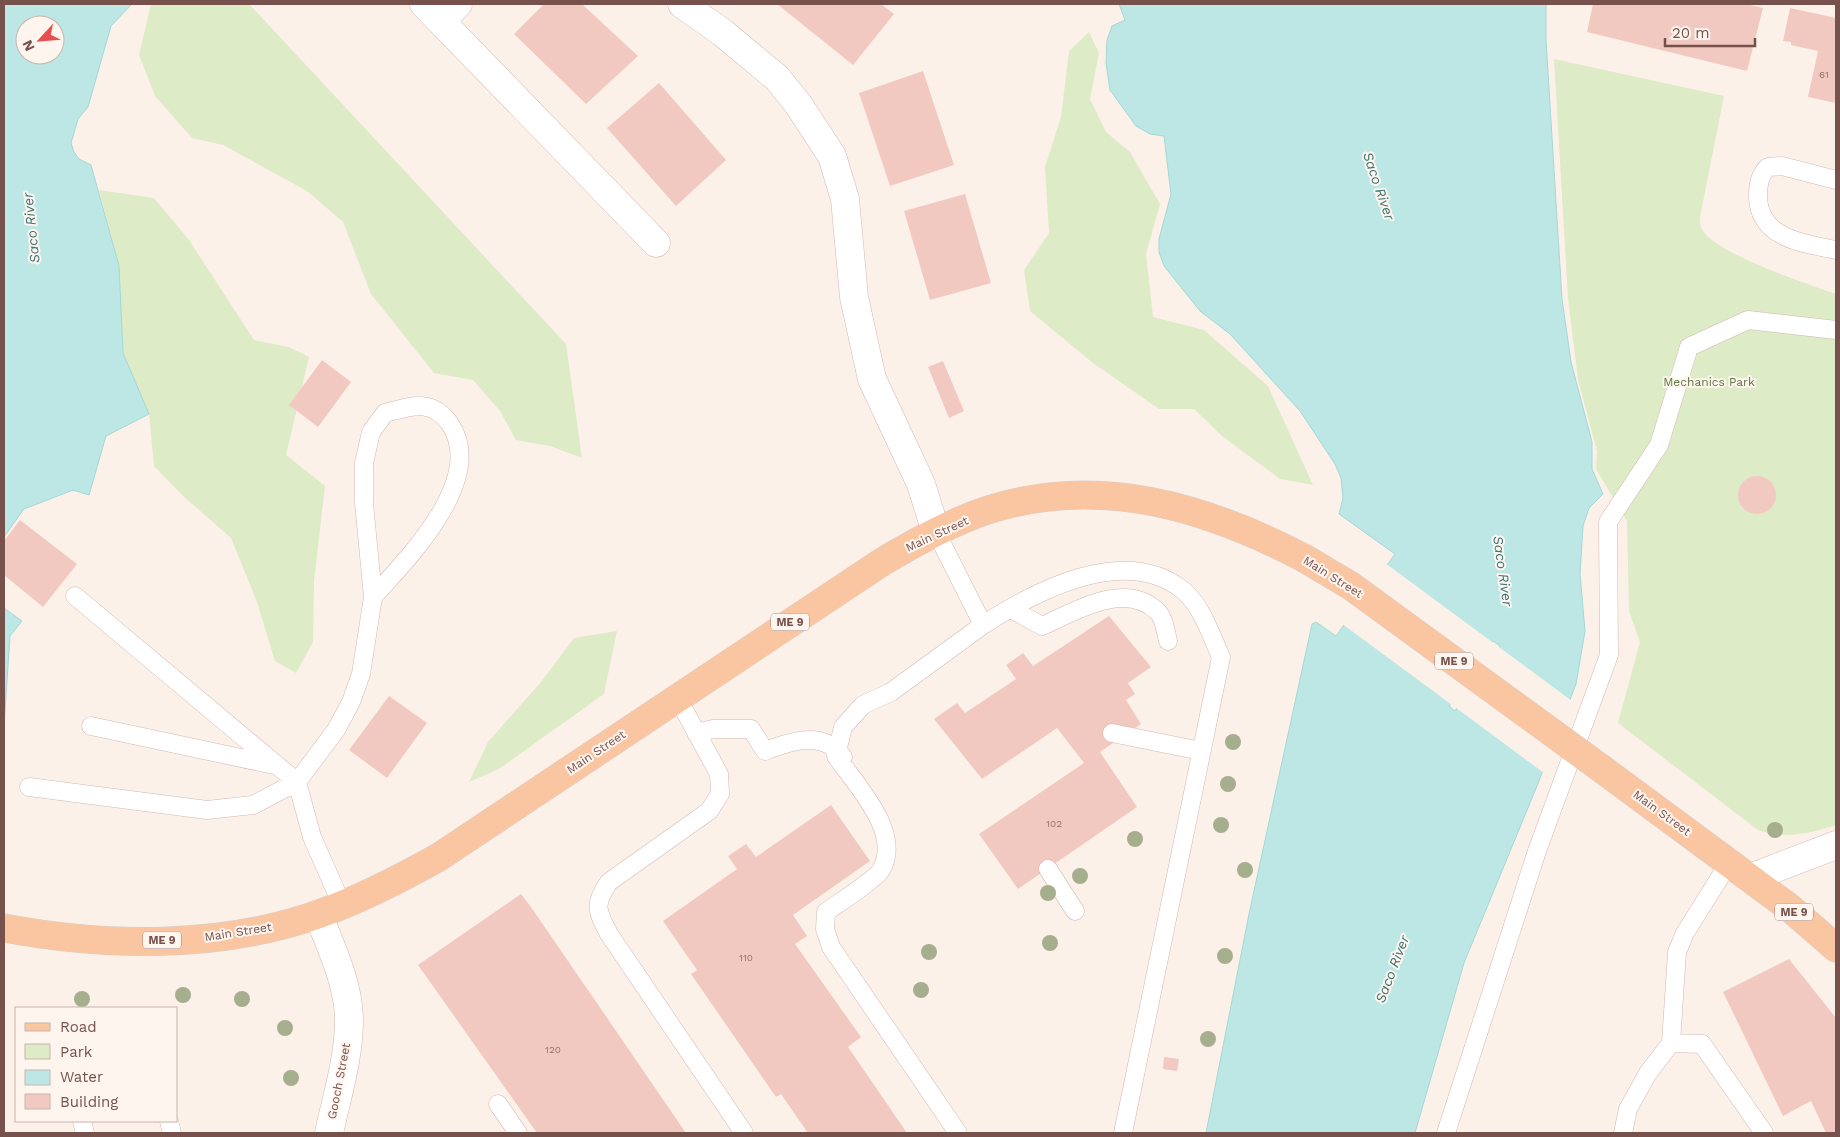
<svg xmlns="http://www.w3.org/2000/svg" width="1840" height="1137" font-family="'Work Sans',sans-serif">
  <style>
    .green { fill: #ddebc7 }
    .water { fill: #bde7e4; stroke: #a3d8d5; fill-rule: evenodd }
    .pier { fill: #fcf1e9 }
    .building { fill: #f2c9c0 }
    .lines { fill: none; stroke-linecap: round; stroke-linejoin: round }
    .lane-casing { stroke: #d1b8b1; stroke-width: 19 }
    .street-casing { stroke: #d1b8b1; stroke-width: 29 }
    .primary-casing { stroke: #d9cfcd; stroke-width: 29 }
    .lane { stroke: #fff; stroke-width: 18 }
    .street { stroke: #fff; stroke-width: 28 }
    .primary { stroke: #fac6a2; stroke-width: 28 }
    .primary-bridge-casing { stroke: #d9cfcd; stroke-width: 29; stroke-linecap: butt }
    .primary-bridge { stroke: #fac6a2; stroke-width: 28 }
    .tree { fill: #a5ae8d }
    .labels { text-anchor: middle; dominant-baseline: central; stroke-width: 4; stroke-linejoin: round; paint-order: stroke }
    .number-label { font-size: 10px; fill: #967069 }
    .shield { fill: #fff5ef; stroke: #a0837d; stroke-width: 1 }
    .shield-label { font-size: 11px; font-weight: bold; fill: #77524c }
    .park-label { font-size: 12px; fill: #5d7741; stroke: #fff5ef }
    .street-label { font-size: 12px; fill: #77524c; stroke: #fff5ef }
    .water-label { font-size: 14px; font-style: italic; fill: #3c7572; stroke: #fff5ef }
  </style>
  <rect width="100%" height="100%" fill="#fcf1e9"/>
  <path class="green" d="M151,4h98l317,340 16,114 -32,-12 -34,-6 -16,-29 -27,-31 -39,-7 -63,-79 -28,-72 -36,-31 -84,-46 -31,-7 -37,-42 -16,-41z
    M1089,32l10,21 -9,46 16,33 24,20 30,52 -14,50 7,63 51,13 64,56 45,99 -33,-6 -58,-43 -28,-27h-35l-66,-46 -63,-52 -6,-41 25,-37 -4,-66 16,-50 8,-66z
    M1554,59l170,37 -24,121c0,5 0,10 3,14 17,24 104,53 133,63v531c-25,8 -52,15 -78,5l-140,-107 22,-81 -11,-31 -2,-90 -31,-52 1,-18 -19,-71 -10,-82z
    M99,190l55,8 35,42 65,100 35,7 20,10 -23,98 39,31 -11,95 -1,61 -17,31 -21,-12 -18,-59 -26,-64 -49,-43 -28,-29 -5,-52 -26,-61 -4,-87z
    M617,631l-13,63 -105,75 -30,13 19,-40 53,-60 33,-44z"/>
  <path class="water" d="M4,4h128l-21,22 -23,81 -10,12 -7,24 3,9 5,7 12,6 28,101 4,87 26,61 -43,22 -17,59 -16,-5 -49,19 -20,28zM25,25h30v30h-30z
    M1119,4h427v36l16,259 9,63 21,80v27l11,25 -14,14 -6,18 -3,48 5,57 -9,53 -39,102 -73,177 -49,170h-209l43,-219 63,-290 4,-2 20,14 59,-82 -56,-40 4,-16 -2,-20 -6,-14 -35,-53 -70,-77 -30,-23 -36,-45 -5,-14v-13l12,-45 -7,-58 -14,-2 -14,-8 -26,-36 -4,-27 1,-23 5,-14 13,-6zM1493,641l7,5 -45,65 -6,-5z
    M4,608l18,13 -12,15 -6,90z"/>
  <path class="pier" d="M1385,563l187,138 -28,72 -89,-66 42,-61 -3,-1 -42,60 -111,-82z"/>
  <path class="building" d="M544,4h38l56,52 -52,48 -72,-70z
    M777,4h104l13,10 -41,51z
    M1593,4h153l17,4 -16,63 -160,-39z
    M1790,8l46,10v85l-28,-6 10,-46 -27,-6v-3l-8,-1z
    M923,71l31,94 -64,21 -31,-93z
    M659,83l67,77 -50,46 -69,-78z
    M965,194l26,89 -61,17 -26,-89z
    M322,360l29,22 -33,45 -29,-22z
    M943,361l21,50 -15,7 -21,-51z
    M1738 495a19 19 0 1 1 38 0a19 19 0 1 1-38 0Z
    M20,520l57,44 -34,43 -39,-32v-34z
    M1109,616l42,51 -23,16 7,11 -9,6 15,24 -41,28 37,55 -119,82 -39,-55 105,-71 -27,-35 -75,51 -48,-60 23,-16 8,10 51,-34 -10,-14 17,-12 10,13z
    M389,696l38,27 -40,55 -38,-28z
    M831,805l39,56 -77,54 14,21 -12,8 66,93 -13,10 59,86h-99l-27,-39 -5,3 -85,-123 6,-4 -34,-49 74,-52 -9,-13 18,-12 10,13z
    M521,894l10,13 155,226h-149l-119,-168z
    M1789,959l47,59v115h-10l-15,-32 -28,15 -60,-124z
    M1164,1057l15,2 -2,12 -14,-2z"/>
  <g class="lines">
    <defs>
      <path id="lane" d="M1836,180l-54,-14 -14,1c-8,7 -10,18 -10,28 0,44 45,48 78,55
        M936,532l47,93 -92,67 -28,13 -20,22 -7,29c20,29 67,77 45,114 -5,9 -44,34 -55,42l-1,17 6,18 127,186
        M75,596l222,186 15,55 30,68
        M1011,609l31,17c34,-15 84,-46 116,-14 6,6 8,21 10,29
        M983,625c52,-34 143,-82 201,-34 18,16 27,44 37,66l-98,476
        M677,697l42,77 1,20 -11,17 -100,71c-16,23 -12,29 0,52l135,199
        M91,726l183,39
        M696,733l17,-4h38l14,22c26,-10 58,-21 78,6
        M1112,733l89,18
        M29,787l178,23 46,-5 44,-23 39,-52 15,-28 10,-28 12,-77 -9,-94v-40l7,-31 14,-19c26,-7 47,-15 65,11 37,55 -42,134 -77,173
        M1048,869l27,42
        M1671,1043l31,1 62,89
        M498,1104l20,29
        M82,1121l3,12
        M169,1121l3,12
        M1446,1133l91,-282 72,-196 -1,-133 51,-77 30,-98 59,-27 88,10
        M1623,1133l5,-24 20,-36 23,-30 6,-91 8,-19 44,-70"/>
      <path id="street" d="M424,4l232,239
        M682,4l41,29 54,45 21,26 34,52 13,43 9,98 18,82 49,105 15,48
        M441,21l17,-17
        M1750,878l86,-33
        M318,914c13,33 31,71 31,106 0,38 -12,76 -20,113"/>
      <path id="primary" d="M1602,769l188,139 46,40
        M4,928c102,19 216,21 315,-14 42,-15 81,-35 120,-57l443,-295c34,-20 71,-41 109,-53 110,-34 215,-2 313,49"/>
    </defs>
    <use href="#lane" class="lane-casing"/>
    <use href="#street" class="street-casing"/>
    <use href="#primary" class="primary-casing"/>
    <use href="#lane" class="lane"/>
    <use href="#street" class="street"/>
    <use href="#primary" class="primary"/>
    <defs>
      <path id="primary-bridge" d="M1304,558l47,28 251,183"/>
    </defs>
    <use href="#primary-bridge" class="primary-bridge-casing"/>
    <use href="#primary-bridge" class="primary-bridge"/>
  </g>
  <g class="tree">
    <circle cx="1233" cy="742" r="8"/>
    <circle cx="1228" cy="784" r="8"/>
    <circle cx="1221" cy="825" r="8"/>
    <circle cx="1775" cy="830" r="8"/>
    <circle cx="1135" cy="839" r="8"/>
    <circle cx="1245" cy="870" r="8"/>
    <circle cx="1080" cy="876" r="8"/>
    <circle cx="1048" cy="893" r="8"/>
    <circle cx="1050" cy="943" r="8"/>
    <circle cx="929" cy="952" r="8"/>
    <circle cx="1225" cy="956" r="8"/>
    <circle cx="921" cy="990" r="8"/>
    <circle cx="183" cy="995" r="8"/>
    <circle cx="82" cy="999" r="8"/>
    <circle cx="242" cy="999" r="8"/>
    <circle cx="285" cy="1028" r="8"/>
    <circle cx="1208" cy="1039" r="8"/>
    <circle cx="291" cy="1078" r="8"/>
  </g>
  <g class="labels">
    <g class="number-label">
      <text x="1824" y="74">61</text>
      <text x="1054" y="823">102</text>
      <text x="746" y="957">110</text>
      <text x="553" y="1049">120</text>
    </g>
    <g class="shield">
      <rect x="771" y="613.5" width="38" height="17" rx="4"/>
      <rect x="1435" y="652.5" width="38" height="17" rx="4"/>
      <rect x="1775" y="903.5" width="38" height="17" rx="4"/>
      <rect x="143" y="931.5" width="38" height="17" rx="4"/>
    </g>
    <g class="shield-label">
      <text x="790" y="622">ME 9</text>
      <text x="1454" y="661">ME 9</text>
      <text x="1794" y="912">ME 9</text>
      <text x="162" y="940">ME 9</text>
    </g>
    <g class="park-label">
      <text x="1709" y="382">Mechanics Park</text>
    </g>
    <g class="street-label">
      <text transform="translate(937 534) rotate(-25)">Main Street</text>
      <text transform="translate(1333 577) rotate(32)">Main Street</text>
      <text transform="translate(596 752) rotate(-34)">Main Street</text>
      <text transform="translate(1662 813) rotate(36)">Main Street</text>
      <text transform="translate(238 932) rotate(-9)">Main Street</text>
      <text transform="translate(339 1081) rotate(-79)">Gooch Street</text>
    </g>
    <g class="water-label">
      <text transform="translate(1379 186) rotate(71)">Saco River</text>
      <text transform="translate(31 228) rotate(-96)">Saco River</text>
      <text transform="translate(1503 571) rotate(82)">Saco River</text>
      <text transform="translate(1392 969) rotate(-69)">Saco River</text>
    </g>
  </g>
  <rect width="1840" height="1137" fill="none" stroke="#77524c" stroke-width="10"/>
  <rect x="15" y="1007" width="162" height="115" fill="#fff5ef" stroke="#c9b4ae"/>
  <rect x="25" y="1023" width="25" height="8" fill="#fac6a2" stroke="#c9b4ae"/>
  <text x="60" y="1032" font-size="15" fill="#77524c">Road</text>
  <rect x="25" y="1044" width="25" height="15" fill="#ddebc7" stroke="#c9b4ae"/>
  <text x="60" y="1057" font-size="15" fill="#77524c">Park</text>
  <rect x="25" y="1070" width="25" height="15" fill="#bde7e4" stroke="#c9b4ae"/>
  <text x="60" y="1082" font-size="15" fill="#77524c">Water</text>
  <rect x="25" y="1094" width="25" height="15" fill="#f2c9c0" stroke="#c9b4ae"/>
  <text x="60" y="1107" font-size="15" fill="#77524c">Building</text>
  <g transform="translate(40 40) rotate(244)"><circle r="24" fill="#fff5ef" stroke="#c9b4ae"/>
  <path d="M0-4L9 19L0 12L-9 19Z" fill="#e5504f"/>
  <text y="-8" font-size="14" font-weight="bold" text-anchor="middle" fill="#77524c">N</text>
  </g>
  <path d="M1665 38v8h90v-8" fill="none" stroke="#77524c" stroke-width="2.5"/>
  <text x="1672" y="38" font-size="15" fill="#77524c" stroke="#fff5ef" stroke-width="4" paint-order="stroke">20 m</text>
</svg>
